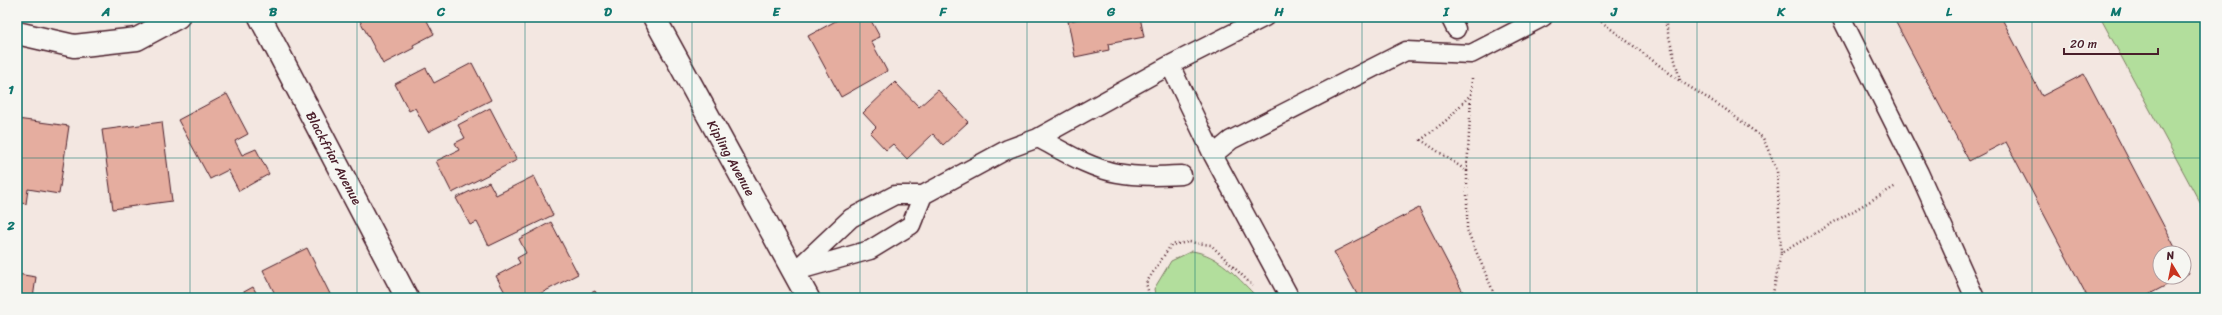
<svg xmlns="http://www.w3.org/2000/svg" width="2222" height="315" font-family="Sriracha,sans-serif">
  <style>
    .green { fill: #b2de9c; stroke: #7e7e64 }
    .building { fill: #e5ad9f; stroke: #4a1f2b }
    .lines { fill: none; stroke-linecap: round; stroke-linejoin: round }
    .service-casing { stroke: #4a1f2b; stroke-width: 21 }
    .minor-casing { stroke: #4a1f2b; stroke-width: 25 }
    .secondary-casing { stroke: #4a1f2b; stroke-width: 25 }
    .path { stroke: #4a1f2b; stroke-width: 2.5; stroke-dasharray: 1 3; stroke-linecap: butt }
    .service { stroke: #f6f6f2; stroke-width: 18 }
    .minor { stroke: #f6f6f2; stroke-width: 22 }
    .secondary { stroke: #f6f6f2; stroke-width: 22 }
    .grid { fill: none; stroke: #0f766e; stroke-width: 1; stroke-opacity: 0.55 }
    .labels { text-anchor: middle; dominant-baseline: central; stroke-width: 3; stroke-linejoin: round; paint-order: stroke }
    .street-label { font-size: 13px; fill: #4a1f2b; stroke: #f6f6f2 }
    .neatline { fill: none; stroke: #0f766e; stroke-width: 1.5 }
    .grid-label { font-size: 13px; text-anchor: middle; font-weight: bold; fill: #0f766e }
  </style>
  <rect width="100%" height="100%" fill="#f3e7e1"/>
  <filter id="ink" filterUnits="userSpaceOnUse"><feTurbulence type="fractalNoise" baseFrequency=".025" numOctaves="2"/><feDisplacementMap in="SourceGraphic" scale="8" xChannelSelector="R" yChannelSelector="G"/><feConvolveMatrix kernelMatrix="1 2 1 2 8 2 1 2 1" color-interpolation-filters="sRGB"/></filter>
  <g filter="url(#ink)">
    <path class="green" d="M2100,17h105v195z
      M1192,251c27,4 44,25 62,43l-2,4h-96l-2,-9 17,-28z"/>
    <path class="building" d="M358,17h67l9,17 -21,11 1,3 -31,16z
      M843,17h26l11,20 -9,4 16,30 -46,26 -33,-61z
      M1091,17h49l4,20 -36,7 1,6 -34,7 -7,-36z
      M1893,17h108l41,79 42,-22 94,179h-18v24h22l-40,21h-54l-82,-156 -37,19z
      M472,63l19,37 -63,32 -13,-24 -6,3 -14,-27 31,-16 8,15z
      M895,82l24,25 19,-17 30,32 -25,23 -10,-11 -26,25 -14,-15 -7,6 -16,-17 6,-6 -13,-14z
      M227,94l21,40 -13,7 7,14 14,-6 13,25 -30,17 -11,-21 -18,9 -32,-59z
      M490,108l27,52 -65,33 -16,-32 23,-11 -4,-7 10,-5 -7,-13z
      M17,119l52,7 -10,68 -31,-5 -2,15 -9,-2z
      M162,122l10,79 -59,8 -11,-79z
      M534,176l19,39 -64,31 -12,-24 -7,3 -14,-27 33,-16 7,13z
      M1419,208l47,90h-107l-25,-46z
      M551,222l27,52 -46,24h-24l-12,-22 24,-13 -3,-5 9,-5 -7,-14z
      M307,248l25,50h-55l-14,-28z
      M2184,264l5,9 -5,3z
      M17,274l19,3 -3,21h-16z
      M253,287l6,11h-26z
      M595,291l4,7h-19z"/>
    <g class="lines">
      <defs>
        <path id="service" d="M1450,17l6,12
          M1841,17l78,156 56,125
          M1170,65l43,90 77,143
          M1038,138c25,13 51,30 79,35 22,4 43,3 65,2
          M1213,155l18,-15 175,-89 65,3 72,-37
          M796,271l74,-21 41,-25 12,-30
          M794,272l57,-54 44,-23h28l85,-46 30,-11 132,-73 95,-48"/>
        <path id="minor" d="M260,17l147,281
          M17,33l57,13 63,-7 41,-22"/>
        <path id="secondary" d="M654,17l154,281"/>
      </defs>
      <use href="#service" class="service-casing"/>
      <use href="#minor" class="minor-casing"/>
      <use href="#secondary" class="secondary-casing"/>
      <path class="path" d="M1595,17l85,64 45,28 38,29 14,32 4,83
        M1664,17l16,63
        M1472,78l-5,93 -46,-31 27,-21 25,-27
        M1467,171v59l29,68
        M1150,298l-4,-15 25,-38 18,-3 22,3 42,41
        M1772,298l9,-45 115,-67"/>
      <use href="#service" class="service"/>
      <use href="#minor" class="minor"/>
      <use href="#secondary" class="secondary"/>
    </g>
  </g>
  <path class="grid" d="M190,17v281M357,17v281M525,17v281M692,17v281M860,17v281M1027,17v281M1195,17v281M1362,17v281M1530,17v281M1697,17v281M1865,17v281M2032,17v281M17,158h2188"/>
  <g class="labels">
    <g class="street-label">
      <text transform="translate(334 158) rotate(62)">Blackfriar Avenue</text>
      <text transform="translate(731 158) rotate(61)">Kipling Avenue</text>
    </g>
  </g>
  <rect width="2222" height="315" fill="none" stroke="#f6f6f2" stroke-width="44"/>
  <g transform="translate(2172 265) rotate(350)"><circle r="19" fill="#f6f6f2" stroke="#b1a0a2"/>
  <path d="M0-3L7 15L0 10L-7 15Z" fill="#c8321e"/>
  <text y="-6" font-size="11" font-weight="bold" text-anchor="middle" fill="#4a1f2b">N</text>
  </g>
  <path d="M2064 48v6h94v-6" fill="none" stroke="#4a1f2b" stroke-width="2"/>
  <text x="2070" y="48" font-size="12" fill="#4a1f2b" stroke="#f6f6f2" stroke-width="3" paint-order="stroke">20 m</text>
  <rect x="22" y="22" width="2178" height="271" class="neatline"/>
  <g class="grid-label">
    <text x="106" y="16">A</text>
    <text x="273" y="16">B</text>
    <text x="441" y="16">C</text>
    <text x="608" y="16">D</text>
    <text x="776" y="16">E</text>
    <text x="943" y="16">F</text>
    <text x="1111" y="16">G</text>
    <text x="1279" y="16">H</text>
    <text x="1446" y="16">I</text>
    <text x="1614" y="16">J</text>
    <text x="1781" y="16">K</text>
    <text x="1949" y="16">L</text>
    <text x="2116" y="16">M</text>
    <text x="11" y="94">1</text>
    <text x="11" y="230">2</text>
  </g>
</svg>
